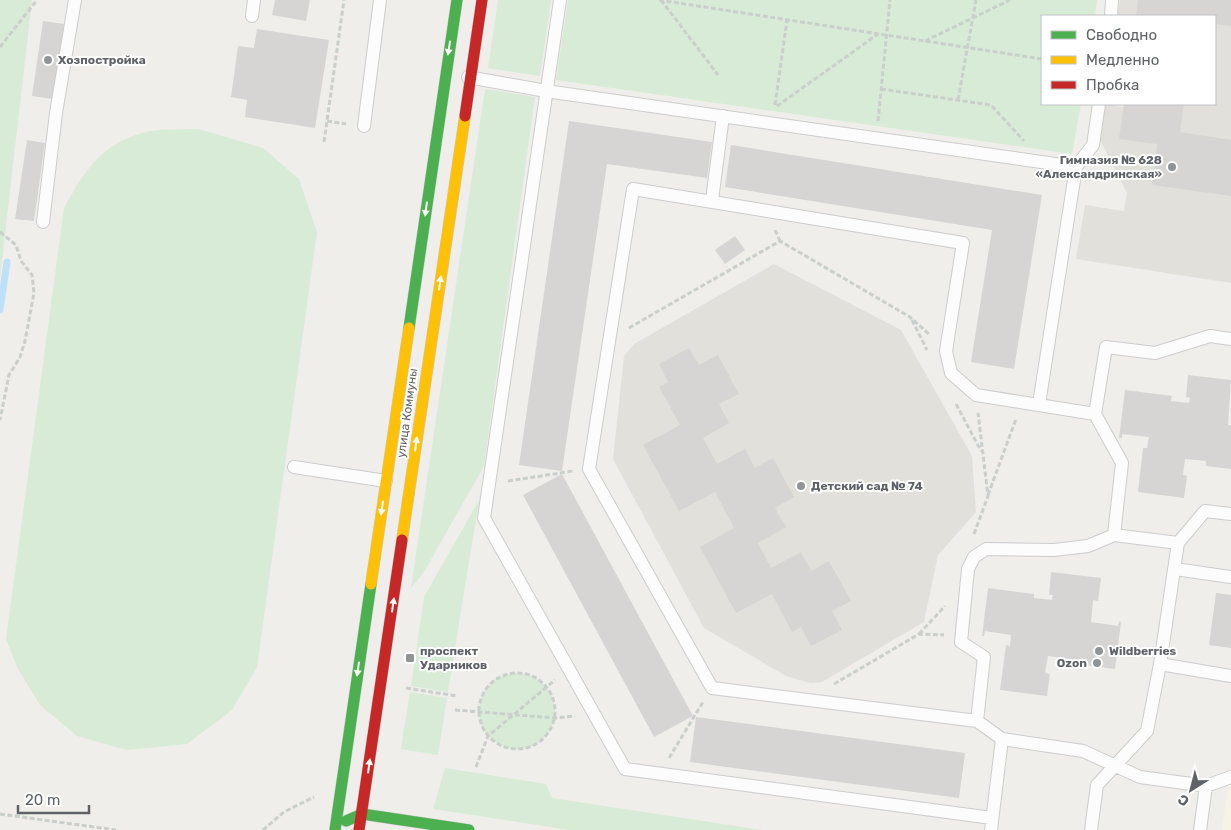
<svg xmlns="http://www.w3.org/2000/svg" width="1231" height="830" font-family="Rubik,sans-serif">
  <style>
    .commercial { fill: #f7f3e4 }
    .education { fill: #e2e0da }
    .green { fill: #d8ebd6 }
    .lines { fill: none; stroke-linecap: round; stroke-linejoin: round }
    .stream { stroke: #bfe0f9; stroke-width: 7 }
    .building { fill: #d6d5d3 }
    .lane-casing { stroke: #cbcccc; stroke-width: 14 }
    .fast-casing { stroke: #cacacb; stroke-width: 12 }
    .slow-casing { stroke: #cacacb; stroke-width: 12 }
    .jam-casing { stroke: #cacacb; stroke-width: 12 }
    .path { stroke: #cacfcc; stroke-width: 3; stroke-dasharray: 5 2.5; stroke-linecap: butt }
    .lane { stroke: #fdfcfc; stroke-width: 12 }
    .fast { stroke: #4caf50; stroke-width: 11 }
    .slow { stroke: #ffc107; stroke-width: 11 }
    .jam { stroke: #c62828; stroke-width: 11 }
    .oneway { fill: #f6fbf6 }
    .poi-dot { fill: #919496; stroke: #fff; stroke-width: 2 }
    .labels { text-anchor: middle; dominant-baseline: central; stroke-width: 4; stroke-linejoin: round; paint-order: stroke }
    .poi-label { font-size: 12px; font-weight: bold; fill: #5f6368; stroke: #fff; text-anchor: start }
    .street-label { font-size: 12px; fill: #5f6368; stroke: #fff }
  </style>
  <rect width="100%" height="100%" fill="#efeeea"/>
  <path class="commercial" d="M1231,764v66h-9z"/>
  <path class="education" d="M1120,0h111v283l-155,-24 9,-54 39,6 3,-18 -27,-53 3,-36 20,3 1,-3h91v-88h-98z
    M774,264l127,66 71,126 4,56 -38,43 -14,67 -102,60 -12,1 -24,-7 -82,-48 -91,-169 11,-103 10,-12z"/>
  <path class="green" d="M0,0h32l-32,278z
    M498,0h53l-11,76 -52,-8z
    M568,0h529l-2,16h-53v88h39l-9,50 -516,-74z
    M485,89l50,8 -51,369 -60,106 -13,16z
    M199,129l64,19 36,31 18,53 -60,435 -25,43 -45,34 -60,6 -50,-14 -37,-31 -22,-36 -12,-30 58,-431c20,-36 36,-63 78,-75 17,-5 39,-3 57,-4z
    M479,500l-31,192 -37,-6 13,-89z
    M479 711a38 38 0 1 1 76 0a38 38 0 1 1-76 0Z
    M410,692l37,6 -9,57 -37,-6z
    M445,768l101,16 6,14 210,32h-192l-137,-21z"/>
  <g class="lines">
    <path class="stream" d="M0,310l7,-48"/>
  </g>
  <path class="building" d="M275,0h35l-4,21 -34,-6z
    M1138,0h93v26l-16,-2v-8h-79z
    M43,21l21,3 -11,75 -21,-3z
    M257,29l72,11 -14,88 -70,-11 2,-17 -16,-3 7,-51 16,2z
    M1124,104h60l-4,28 51,8v56l-79,-11 5,-41 -38,-5z
    M569,121l143,21 -5,36 -100,-14 -45,307 -43,-6z
    M27,140l18,3 -11,78 -19,-2z
    M731,145l311,50 -28,174 -43,-7 21,-132 -267,-43z
    M735,236l10,14 -20,14 -10,-14z
    M689,348l10,17 19,-10 21,39 -20,10 10,19 -26,15 14,26 28,-15 10,19 18,-10 21,39 -19,11 11,19 -28,16 13,25 30,-16 10,19 18,-10 22,40 -19,10 10,19 -31,16 -10,-19 -9,5 -20,-38 -36,19 -36,-66 34,-19 -19,-36 -36,19 -36,-66 37,-20 -21,-38 9,-5 -9,-18z
    M1188,375l43,5 -3,45h3v44l-25,-3v-5l-21,-2 -2,16 4,1 -3,22 -46,-6 5,-44h4l2,-11 -27,-3v4h-3l6,-48 47,6 -1,5 18,2 1,-5 -4,-1z
    M562,474l131,242 -39,21 -131,-242z
    M1051,572l50,6 -3,23 -5,-1 -2,22 27,4 1,-5 2,1 -6,47 -47,-6 1,-4 -21,-3 -3,17 5,1 -3,22 -47,-6 6,-45 4,1 1,-11 -26,-4 -1,5h-2l6,-48 46,6v4l18,2 1,-5h-4z
    M1216,593l15,2v53l-22,-3z
    M696,717l269,36 -6,45 -269,-36z"/>
  <g class="lines">
    <defs>
      <path id="lane" d="M560,0l-76,518 141,251 367,49
        M252,16l2,-16
        M1111,16l1,-16
        M468,77l78,14 530,76
        M364,126l16,-126
        M712,200l11,-84
        M43,222l13,-109 19,-113
        M1039,404l37,-237 17,-22 6,-41
        M1095,414l11,-67 49,6 55,-17 21,3
        M294,467l92,14
        M1114,535l64,8
        M1175,569l56,8
        M1160,664l18,-121 27,-32 26,3
        M977,721l7,-64 -23,-15 7,-73 6,-12 12,-8 68,1 34,-4 26,-11 8,-72 -27,-49 -119,-19 -25,-22 -5,-22 17,-108 -330,-54 -44,280 123,219 265,33 25,18 81,12 57,26 66,9 25,-9
        M991,830l11,-91
        M1091,830l6,-45 50,-54 13,-67 71,12
        M1200,830l6,-44"/>
      <path id="fast" d="M409,328l48,-328
        M346,821l16,-7 107,16
        M335,830l36,-246"/>
      <path id="slow" d="M402,540l63,-424
        M371,584l38,-256"/>
      <path id="jam" d="M465,116l17,-116
        M359,830l43,-290"/>
    </defs>
    <use href="#lane" class="lane-casing"/>
    <use href="#fast" class="fast-casing"/>
    <use href="#slow" class="slow-casing"/>
    <use href="#jam" class="jam-casing"/>
    <path class="path" d="M659,0l383,59
      M661,0l57,75
      M925,41l85,-41
      M0,47l37,-47
      M881,89l110,16 33,36
      M958,100l18,-100
      M775,105l12,-85
      M777,106l101,-72
      M327,121l19,3
      M878,121l12,-121
      M324,142l20,-142
      M775,230l5,11
      M0,232l16,13 5,16 11,14 2,18 -9,48 -5,16 -11,18 -9,45
      M912,320l15,30
      M629,328l151,-87 130,76 20,18
      M956,404l25,47
      M508,481l65,-10
      M988,495l28,-76
      M974,534l14,-38 -10,-83
      M919,634l26,-28
      M479 711a38 38 0 1 1 76 0a38 38 0 1 1-76 0Z
      M834,684l85,-50 25,1
      M406,688l51,8
      M455,710l100,8 20,-2
      M669,758l34,-56
      M476,767l12,-31 67,-56
      M0,814l116,16
      M263,830l21,-18 30,-15"/>
    <use href="#lane" class="lane"/>
    <use href="#fast" class="fast"/>
    <use href="#slow" class="slow"/>
    <use href="#jam" class="jam"/>
  </g>
  <defs><path id="oneway-solid" d="M-6-.8H1V-3.2L6.5 0L1 3.2V.8H-6Z" transform="scale(1.25)"/></defs>
  <g class="oneway">
    <use href="#oneway-solid" transform="translate(449 48) rotate(99)"/>
    <use href="#oneway-solid" transform="translate(426 209) rotate(98)"/>
    <use href="#oneway-solid" transform="translate(440 283) rotate(-82)"/>
    <use href="#oneway-solid" transform="translate(416 444) rotate(-82)"/>
    <use href="#oneway-solid" transform="translate(382 508) rotate(98)"/>
    <use href="#oneway-solid" transform="translate(393 605) rotate(-82)"/>
    <use href="#oneway-solid" transform="translate(358 669) rotate(98)"/>
    <use href="#oneway-solid" transform="translate(369 766) rotate(-82)"/>
  </g>
  <g class="poi-dot">
    <circle cx="48" cy="60" r="5"/>
    <circle cx="1172" cy="167" r="5"/>
    <circle cx="801" cy="486" r="5"/>
    <circle cx="1099" cy="651" r="5"/>
    <rect x="405" y="653" width="10" height="10" rx="2.5"/>
    <circle cx="1097" cy="663" r="5"/>
  </g>
  <g class="labels">
    <g class="poi-label">
      <text x="58" y="60">Хозпостройка</text>
      <text x="1162" y="160" text-anchor="end">Гимназия № 628<tspan x="1162" dy="14">«Александринская»</tspan></text>
      <text x="811" y="486">Детский сад № 74</text>
      <text x="420" y="651">проспект<tspan x="420" dy="14">Ударников</tspan></text>
      <text x="1109" y="651">Wildberries</text>
      <text x="1087" y="663" text-anchor="end">Ozon</text>
    </g>
    <g class="street-label">
      <text transform="translate(407 413) rotate(-82)">улица Коммуны</text>
    </g>
  </g>
  <rect x="1041" y="15" width="175" height="90" fill="#ffffff" stroke="#bfc1c3"/>
  <rect x="1051" y="31" width="25" height="8" fill="#4caf50" stroke="#bfc1c3"/>
  <text x="1086" y="40" font-size="15" fill="#5f6368">Свободно</text>
  <rect x="1051" y="56" width="25" height="8" fill="#ffc107" stroke="#bfc1c3"/>
  <text x="1086" y="65" font-size="15" fill="#5f6368">Медленно</text>
  <rect x="1051" y="81" width="25" height="8" fill="#c62828" stroke="#bfc1c3"/>
  <text x="1086" y="90" font-size="15" fill="#5f6368">Пробка</text>
  <g transform="translate(1191 790) rotate(216)" stroke="#ffffff" stroke-width="4" paint-order="stroke">
  <path d="M0-4L9 19L0 12L-9 19Z" fill="#5f6368"/>
  <text y="-8" font-size="14" font-weight="bold" text-anchor="middle" fill="#5f6368">С</text>
  </g>
  <path d="M18 805v8h71v-8" fill="none" stroke="#5f6368" stroke-width="2.5"/>
  <text x="25" y="805" font-size="15" fill="#5f6368" stroke="#ffffff" stroke-width="4" paint-order="stroke">20 m</text>
</svg>
